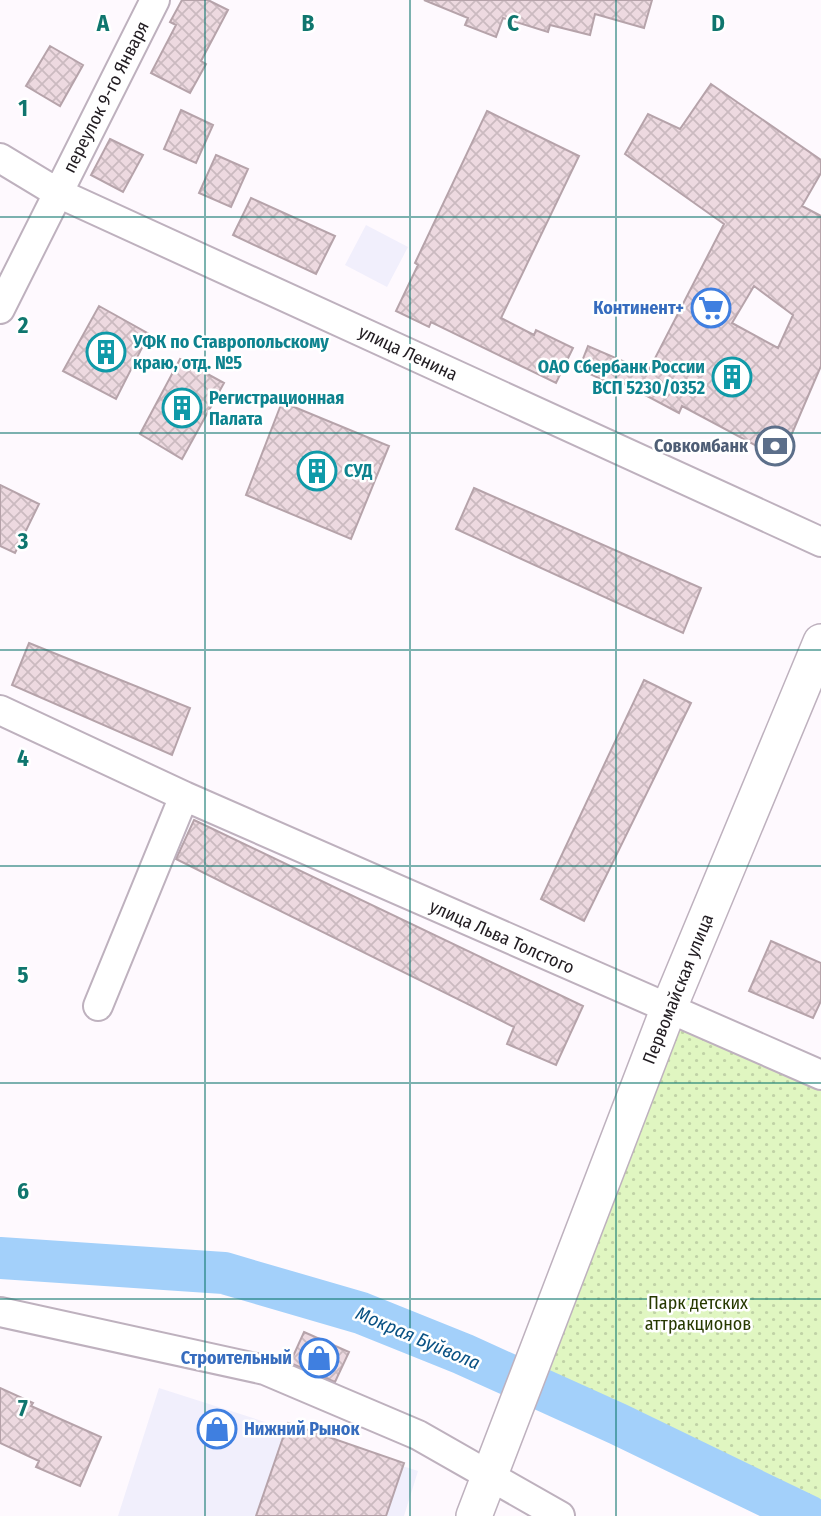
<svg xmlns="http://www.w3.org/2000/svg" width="821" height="1516" font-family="'Fira Sans Condensed',sans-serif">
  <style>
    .commercial { fill: #f1effc }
    .park { fill: url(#park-dots) }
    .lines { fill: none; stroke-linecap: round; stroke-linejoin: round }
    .river { stroke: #a3d0fa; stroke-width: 42 }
    .building { fill: url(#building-cross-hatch); stroke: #b6a3aa; stroke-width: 2; fill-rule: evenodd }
    .minor-casing { stroke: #beb1be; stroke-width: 32 }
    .major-casing { stroke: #beb1be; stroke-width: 38 }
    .minor { stroke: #fff; stroke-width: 28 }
    .major { stroke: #fff; stroke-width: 35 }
    .grid { fill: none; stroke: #0f766e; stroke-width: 2; stroke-opacity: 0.55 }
    .labels { text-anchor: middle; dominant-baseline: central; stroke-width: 5; stroke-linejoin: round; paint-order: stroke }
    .street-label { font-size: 18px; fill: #211c21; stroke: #fff }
    .shop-label { font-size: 18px; font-weight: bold; fill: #366cbe; stroke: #fff; text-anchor: end }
    .culture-label { font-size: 18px; font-weight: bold; fill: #0d838f; stroke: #fff; text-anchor: start }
    .service-label { font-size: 18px; font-weight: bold; fill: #4e5e75; stroke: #fff; text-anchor: end }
    .park-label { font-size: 18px; fill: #273900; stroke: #fff }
    .water-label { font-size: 19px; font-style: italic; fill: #0a5284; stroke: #fff }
    .grid-label { font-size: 23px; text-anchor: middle; font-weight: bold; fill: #0f766e; stroke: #fff; stroke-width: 5; stroke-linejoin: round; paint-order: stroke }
  </style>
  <defs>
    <pattern id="park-dots" width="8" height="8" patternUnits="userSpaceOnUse" patternTransform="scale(1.75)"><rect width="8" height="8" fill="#e0f6c1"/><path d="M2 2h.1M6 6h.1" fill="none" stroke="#c0d2a6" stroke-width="1.8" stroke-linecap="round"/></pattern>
    <pattern id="building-cross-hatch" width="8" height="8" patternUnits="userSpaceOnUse" patternTransform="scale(1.75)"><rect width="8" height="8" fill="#edd9e0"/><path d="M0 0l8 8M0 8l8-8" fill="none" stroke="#cbbac0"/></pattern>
  </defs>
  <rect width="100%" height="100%" fill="#fef9fe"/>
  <path class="commercial" d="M366,225l42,22 -21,40 -42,-22z
    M159,1388l259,83 -14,45h-286z"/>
  <path class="park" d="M672,1021l149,63v424l-278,-126z"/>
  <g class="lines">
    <path class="river" d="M0,1258l224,15 137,40 102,41 155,70 190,92"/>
  </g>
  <path class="building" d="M182,0h26l20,10 -27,51 5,3 -16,29 -39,-20 25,-48 -6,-3z
    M424,0h228l-8,28 -49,-14 -5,21 -40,-10 -2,7 -45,-14 -7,19 -31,-12 3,-7z
    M50,46l33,19 -23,41 -34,-20z
    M711,84l110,76v13l-19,33 19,10v150l-40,93 -99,-53 -3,7 -60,-32 -3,5 -37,-17 9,-23 60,26 76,-148 -99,-70 23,-40 32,15zM754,286l39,29 -15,33 -46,-25z
    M181,110l32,15 -17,38 -32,-14z
    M487,111l92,45 -78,162 33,17 2,-5 37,18 -17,35 -125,-61 -2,5 -33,-16 22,-46 -3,-2z
    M110,139l33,16 -20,37 -32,-17z
    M216,155l32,14 -17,38 -32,-14z
    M251,198l84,38 -19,38 -83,-39z
    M99,306l50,28 -33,65 -53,-28z
    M180,359l44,24 -42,76 -42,-25z
    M282,402l107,44 -38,93 -105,-44z
    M0,485l39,19 -24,49 -15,-7z
    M474,488l227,100 -18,45 -227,-104z
    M29,643l161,65 -18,47 -160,-70z
    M644,680l47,23 -107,218 -43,-22z
    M194,820l389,186 -27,59 -49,-21 7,-17 -338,-168z
    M771,941l50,22v38l-8,17 -64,-27z
    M304,1332l45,20 -14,30 -45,-19z
    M0,1388l33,15 -2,3 70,31 -21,49 -44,-19 3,-6 -39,-18z
    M288,1423l116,40 -18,53h-130z"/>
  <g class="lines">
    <defs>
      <path id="minor" d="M0,158l58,35 763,349
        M0,309l155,-309
        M0,710l184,86 -86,210
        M184,796l637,279
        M0,1312l265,58 153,65 142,81"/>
      <path id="major" d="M474,1516l194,-506 153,-368"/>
    </defs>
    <use href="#minor" class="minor-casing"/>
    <use href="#major" class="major-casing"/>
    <use href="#minor" class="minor"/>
    <use href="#major" class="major"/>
  </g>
  <path class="grid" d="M205,0v1516M410,0v1516M616,0v1516M0,217h821M0,433h821M0,650h821M0,866h821M0,1083h821M0,1299h821"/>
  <defs>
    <symbol id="supermarket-ring" viewBox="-11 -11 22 22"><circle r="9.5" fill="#fff" stroke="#3f7fe0" stroke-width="1.5"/><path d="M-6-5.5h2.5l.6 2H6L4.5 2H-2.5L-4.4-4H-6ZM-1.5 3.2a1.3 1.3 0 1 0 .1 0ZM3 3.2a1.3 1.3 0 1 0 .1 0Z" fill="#3f7fe0"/></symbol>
    <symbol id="building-ring" viewBox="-11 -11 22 22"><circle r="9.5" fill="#fff" stroke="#0f9aa8" stroke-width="1.5"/><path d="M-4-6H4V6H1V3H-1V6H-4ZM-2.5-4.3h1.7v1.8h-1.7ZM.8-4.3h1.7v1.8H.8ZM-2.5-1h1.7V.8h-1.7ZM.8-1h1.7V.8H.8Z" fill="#0f9aa8"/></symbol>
    <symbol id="bank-ring" viewBox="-11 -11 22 22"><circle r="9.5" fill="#fff" stroke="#5c6f8a" stroke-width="1.5"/><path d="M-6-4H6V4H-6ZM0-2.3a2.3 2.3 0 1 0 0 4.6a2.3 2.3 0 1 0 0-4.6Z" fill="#5c6f8a"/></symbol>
    <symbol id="shop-ring" viewBox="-11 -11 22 22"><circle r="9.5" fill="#fff" stroke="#3f7fe0" stroke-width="1.5"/><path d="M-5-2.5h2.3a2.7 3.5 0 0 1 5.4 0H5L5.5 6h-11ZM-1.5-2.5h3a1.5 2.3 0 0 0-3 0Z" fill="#3f7fe0"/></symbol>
  </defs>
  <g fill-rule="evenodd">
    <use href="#supermarket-ring" x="689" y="286" width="44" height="44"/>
    <use href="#building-ring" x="84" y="330" width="44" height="44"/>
    <use href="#building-ring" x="710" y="355" width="44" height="44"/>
    <use href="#building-ring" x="160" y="386" width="44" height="44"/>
    <use href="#bank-ring" x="753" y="424" width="44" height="44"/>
    <use href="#building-ring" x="295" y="449" width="44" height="44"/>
    <use href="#shop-ring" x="297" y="1336" width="44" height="44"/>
    <use href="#shop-ring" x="195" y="1407" width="44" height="44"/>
  </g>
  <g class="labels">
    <g class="street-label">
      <text transform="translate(106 97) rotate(-63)">переулок 9-го Января</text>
      <text transform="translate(408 353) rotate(25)">улица Ленина</text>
      <text transform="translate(502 937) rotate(24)">улица Льва Толстого</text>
      <text transform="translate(678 989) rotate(-68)">Первомайская улица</text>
    </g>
    <g class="shop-label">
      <text x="684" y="308">Континент+</text>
      <text x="292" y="1358">Строительный</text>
      <text x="244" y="1429" text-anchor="start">Нижний Рынок</text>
    </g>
    <g class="culture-label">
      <text x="133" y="342">УФК по Ставропольскому<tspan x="133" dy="21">краю, отд. №5</tspan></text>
      <text x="705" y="367" text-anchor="end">ОАО Сбербанк России<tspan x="705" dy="21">ВСП 5230/0352</tspan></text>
      <text x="209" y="398">Регистрационная<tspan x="209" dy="21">Палата</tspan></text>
      <text x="344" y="471">СУД</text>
    </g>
    <g class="service-label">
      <text x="748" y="446">Совкомбанк</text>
    </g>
    <g class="park-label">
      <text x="698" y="1303">Парк детских<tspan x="698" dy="21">аттракционов</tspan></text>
    </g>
    <g class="water-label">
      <text transform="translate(418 1338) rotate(23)">Мокрая Буйвола</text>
    </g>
  </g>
  <g class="grid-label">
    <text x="103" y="31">A</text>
    <text x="308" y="31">B</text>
    <text x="513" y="31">C</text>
    <text x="718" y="31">D</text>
    <text x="23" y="116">1</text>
    <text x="23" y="333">2</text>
    <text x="23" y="549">3</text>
    <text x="23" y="766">4</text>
    <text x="23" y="983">5</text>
    <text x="23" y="1199">6</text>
    <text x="23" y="1416">7</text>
  </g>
</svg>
